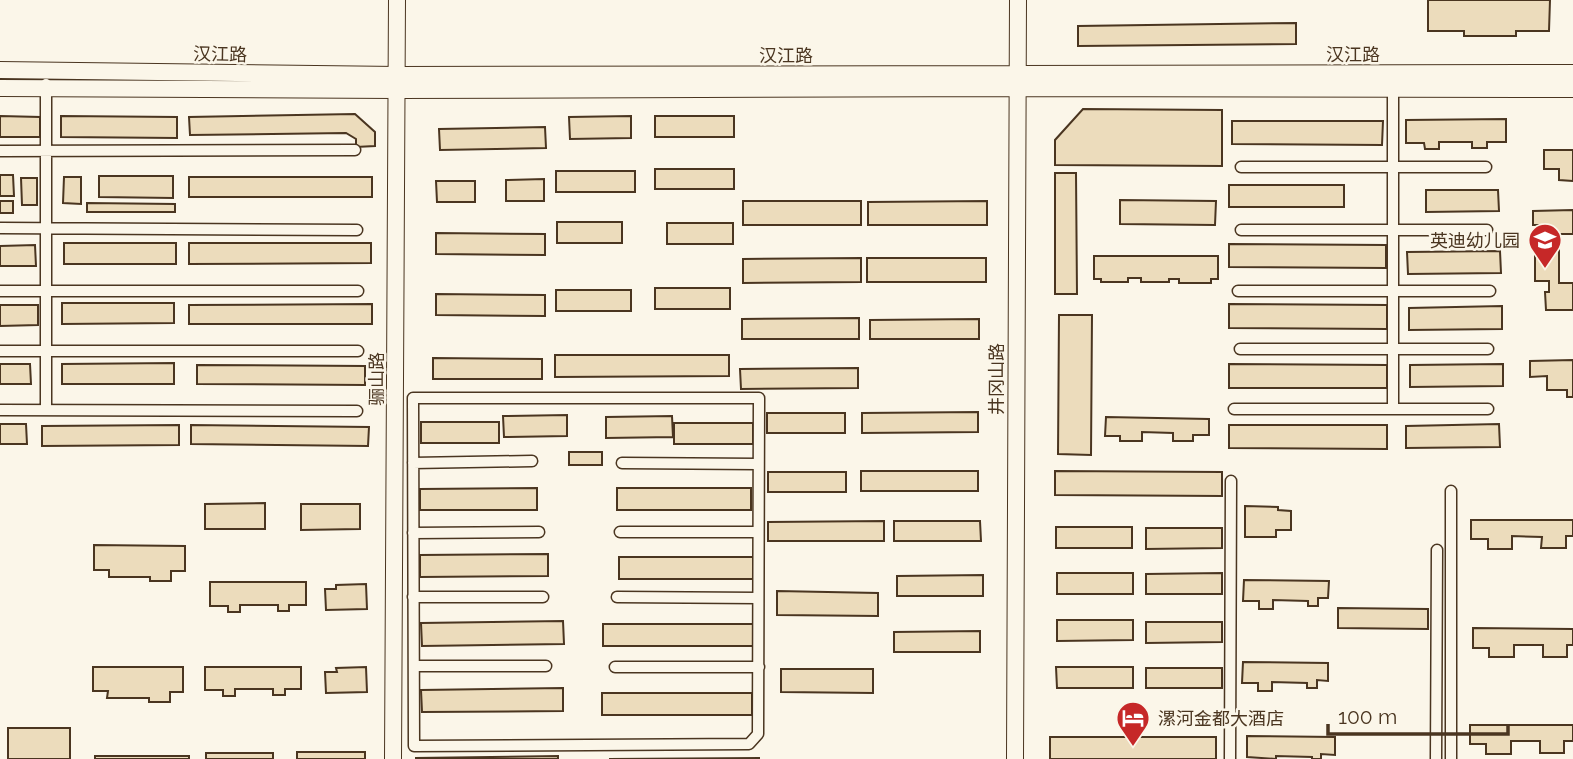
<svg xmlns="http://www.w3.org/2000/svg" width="1573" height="759" font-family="Raleway,'Noto Sans SC',sans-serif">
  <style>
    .building { fill: #ecdcbc; stroke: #4a3520; stroke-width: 2 }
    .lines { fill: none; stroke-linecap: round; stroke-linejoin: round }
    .street-casing { stroke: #4a3520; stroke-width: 13 }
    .secondary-casing { stroke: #4a3520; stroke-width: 18 }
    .street { stroke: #fbf6e9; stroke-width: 10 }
    .secondary { stroke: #fbf6e9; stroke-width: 16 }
    .labels { text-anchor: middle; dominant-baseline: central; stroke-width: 5; stroke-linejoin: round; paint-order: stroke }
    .street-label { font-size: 18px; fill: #4a3520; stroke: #fbf6e9 }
    .poi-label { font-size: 18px; fill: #4a3520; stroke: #fbf6e9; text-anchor: end }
  </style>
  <rect width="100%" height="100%" fill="#fbf6e9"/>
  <path class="building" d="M1428,0h122l-1,31h-33v5h-52v-5h-36z
    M1296,23v21l-218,2v-20z
    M1083,109l139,1v56l-167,-1v-25z
    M355,114l20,18v14l-19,1v-8l-10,-6 -156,2 -1,-18z
    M0,116l40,1v20h-40z
    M61,116l116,1v21l-116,-1z
    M631,116v22l-61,1 -1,-22z
    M655,116h79v21h-79z
    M1506,119v23h-19v6h-15v-6h-33v7h-14l-1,-6h-18v-23z
    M1232,121h151l-1,24 -150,-1z
    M545,127l1,21 -106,2 -1,-21z
    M1544,150h29v31l-14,-1v-11h-15z
    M655,169h79v20h-79z
    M556,171h79v21h-79z
    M1055,173h21l1,121h-22z
    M0,175h13l1,21h-14z
    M99,176h74v22l-74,-1z
    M64,177h17v27l-18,-1z
    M189,177h183v20h-183z
    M21,178h16v27h-15z
    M544,179v22h-38v-21z
    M436,181h39v21h-38z
    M1229,185h115v22h-115z
    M1426,190h72l1,21 -73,1z
    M1120,200l96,1 -1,24 -95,-1z
    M0,201h13v12h-13z
    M743,201h118v24h-118z
    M987,201v24h-119v-23z
    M87,203l88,1v8h-88z
    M1573,210v24h-14v49h14v27h-27l-1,-18h4v-11h-14v-28h11v-22l-7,-6h-6v-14z
    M557,222h65v21h-65z
    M667,223h66v21h-66z
    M436,233l109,1v21l-109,-1z
    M64,243h112v21h-112z
    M189,243h182v20l-182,1z
    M1229,244l157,1v23l-157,-1z
    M35,245l1,21h-36v-20z
    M1500,251l1,22 -93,1 -1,-22z
    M1094,256h124v23h-7v4h-32v-4h-10v3h-28v-4h-13v4h-27v-3h-7z
    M861,258v24l-118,1v-24z
    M867,258h119v24h-119z
    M655,288h75v21h-75z
    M556,290h75v21h-75z
    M436,294l109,1v21l-109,-1z
    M62,303h112v20l-112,1z
    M372,304v20h-183v-19z
    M1229,304l158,1v24l-158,-1z
    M0,305h38v20l-38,1z
    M1502,306v23l-93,1v-22z
    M1059,315h33l-1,140 -33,-1z
    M859,318v21h-117v-20z
    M979,319v20h-109v-19z
    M555,355h174v21l-174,1z
    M433,358l109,1v20h-109z
    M1573,360v37h-6v-7h-20v-14l-17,1v-16z
    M174,363v21h-112v-20z
    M0,364h30l1,20h-31z
    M1229,364l158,1v23h-158z
    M1503,364v22l-93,1v-22z
    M197,365l168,1v19l-168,-1z
    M858,368v20l-117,1 -1,-20z
    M978,412v20l-116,1v-20z
    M767,413h78v20h-78z
    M567,415v21l-63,1 -1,-21z
    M672,416l1,21 -67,1v-21z
    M1106,417l103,2v16h-16v6h-20v-8l-31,-1v9h-22v-5h-15z
    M421,422h78v21h-78z
    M674,423h79v21h-79z
    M0,424h26l1,20h-27z
    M1499,424l1,23 -94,1v-22z
    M179,425v20l-137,1v-20z
    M191,425l178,2 -1,19 -177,-2z
    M1229,425h158v24l-158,-1z
    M569,452h33v13h-33z
    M861,471h117v20h-117z
    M1055,471l167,1v24l-167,-1z
    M768,472h78v20h-78z
    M537,488v22h-117v-21z
    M617,488h134v22h-134z
    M265,503v26h-60v-25z
    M301,504h59v25l-59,1z
    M1245,506l33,1v3l13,1v19h-15v7h-31z
    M1471,520h102v16h-7v12h-25l1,-11 -30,-1v13h-24v-10h-17z
    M884,521v20h-116v-19z
    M894,521h86l1,20h-87z
    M1056,527h76v21h-76z
    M1146,528h76v20l-76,1z
    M94,545l91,1v25h-14v10h-21v-4h-41v-7h-15z
    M548,554v22l-128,1v-22z
    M619,557h134v22h-134z
    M1057,573h76v21h-76z
    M1222,573v21h-76v-20z
    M983,575v21h-86v-20z
    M1244,580l85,1 -1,17h-10v8h-10v-5l-35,-1v9h-14v-8h-16z
    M210,582h96v23h-17v6h-11v-6h-38v7h-12v-6h-18z
    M366,584l1,25 -41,1 -1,-21h11v-4z
    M777,591l101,2v23l-101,-1z
    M1338,608l90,1v20l-90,-1z
    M1057,620h76v20l-76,1z
    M563,621l1,23 -142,2 -1,-23z
    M1146,622h76v20l-76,1z
    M603,624h150v22h-150z
    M1473,628l100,1v16h-6v12h-24v-12h-29v12h-25v-9h-16z
    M980,631v21h-86v-20z
    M1243,662l85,1v18l-11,-1v8h-10v-5l-35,-1v9h-14v-8h-16z
    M93,667h90v25h-13v10h-21v-4h-42l1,-7h-15z
    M205,667h96v22h-16v6h-12v-6h-38v7h-12v-6h-18z
    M366,667l1,25 -41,1 -1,-21h12l-1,-4z
    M1056,667h77v21h-76z
    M1146,668h76v20h-76z
    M781,669h92v24l-92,-1z
    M563,688v23l-141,1 -1,-22z
    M602,693h150v22h-150z
    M1470,725h103v16h-9v12h-24v-12h-29v13h-25v-10h-16z
    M8,728h62v31h-62z
    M1247,736l88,1v18l-14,-1v5h-9v-2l-36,-1v3l-29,-2z
    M1050,737h166v22h-166z
    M297,752h68v7h-68z
    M206,753h67v6h-67z
    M95,756h94v3h-94z
    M558,756v3h-142v-1z
    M759,758v1h-150z"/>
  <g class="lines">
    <defs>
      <path id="street" d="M46,84v326
        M1393,90v319
        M0,151l355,-1
        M1241,167h245
        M0,228l357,2
        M1241,230h246
        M0,291h358
        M1238,291h252
        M1240,349h248
        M0,351h358
        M413,398h346l-1,336 -9,10 -335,2z
        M1234,409h254
        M0,410l357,1
        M413,463l119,-2
        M622,463l136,1
        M1451,491v268
        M620,532h138
        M413,533l126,-1
        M413,597h130
        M617,597l141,1
        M414,666h132
        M615,667h144
        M1230,759l1,-278
        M1436,759l1,-209"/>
      <path id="secondary" d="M0,70l397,5 1176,-2
        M0,88l396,2 619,-2 558,1
        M393,759l4,-759
        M1015,759l3,-759"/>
    </defs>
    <use href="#street" class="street-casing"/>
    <use href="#secondary" class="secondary-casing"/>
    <use href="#street" class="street"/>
    <use href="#secondary" class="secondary"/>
  </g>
  <defs>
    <symbol id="school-pin" viewBox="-11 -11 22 30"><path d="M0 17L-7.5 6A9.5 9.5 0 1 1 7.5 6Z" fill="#c62828" stroke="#fbf6e9"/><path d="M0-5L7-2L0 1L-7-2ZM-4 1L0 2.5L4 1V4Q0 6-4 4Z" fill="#fff"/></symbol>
    <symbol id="hotel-pin" viewBox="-11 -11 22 30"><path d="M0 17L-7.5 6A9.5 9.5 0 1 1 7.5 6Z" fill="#c62828" stroke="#fbf6e9"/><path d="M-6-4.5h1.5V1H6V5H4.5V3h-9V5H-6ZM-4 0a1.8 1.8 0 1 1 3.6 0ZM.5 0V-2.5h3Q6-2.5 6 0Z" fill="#fff"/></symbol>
  </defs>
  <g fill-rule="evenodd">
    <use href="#school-pin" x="1526" y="221" width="38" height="52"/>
    <use href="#hotel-pin" x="1114" y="699" width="38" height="52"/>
  </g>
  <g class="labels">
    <g class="street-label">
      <text transform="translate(220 54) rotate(1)">汉江路</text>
      <text x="1353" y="54">汉江路</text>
      <text x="786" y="55">汉江路</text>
      <text transform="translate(376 379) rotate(-90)">骊山路</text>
      <text transform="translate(996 379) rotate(-90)">井冈山路</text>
    </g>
    <g class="poi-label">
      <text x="1520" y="240">英迪幼儿园</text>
      <text x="1158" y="718" text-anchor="start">漯河金都大酒店</text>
    </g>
  </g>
  <path d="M1328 724v10h180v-10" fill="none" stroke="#4a3520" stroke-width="3.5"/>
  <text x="1338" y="724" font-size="21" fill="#4a3520" stroke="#fbf6e9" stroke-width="5" paint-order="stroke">100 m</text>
</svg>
